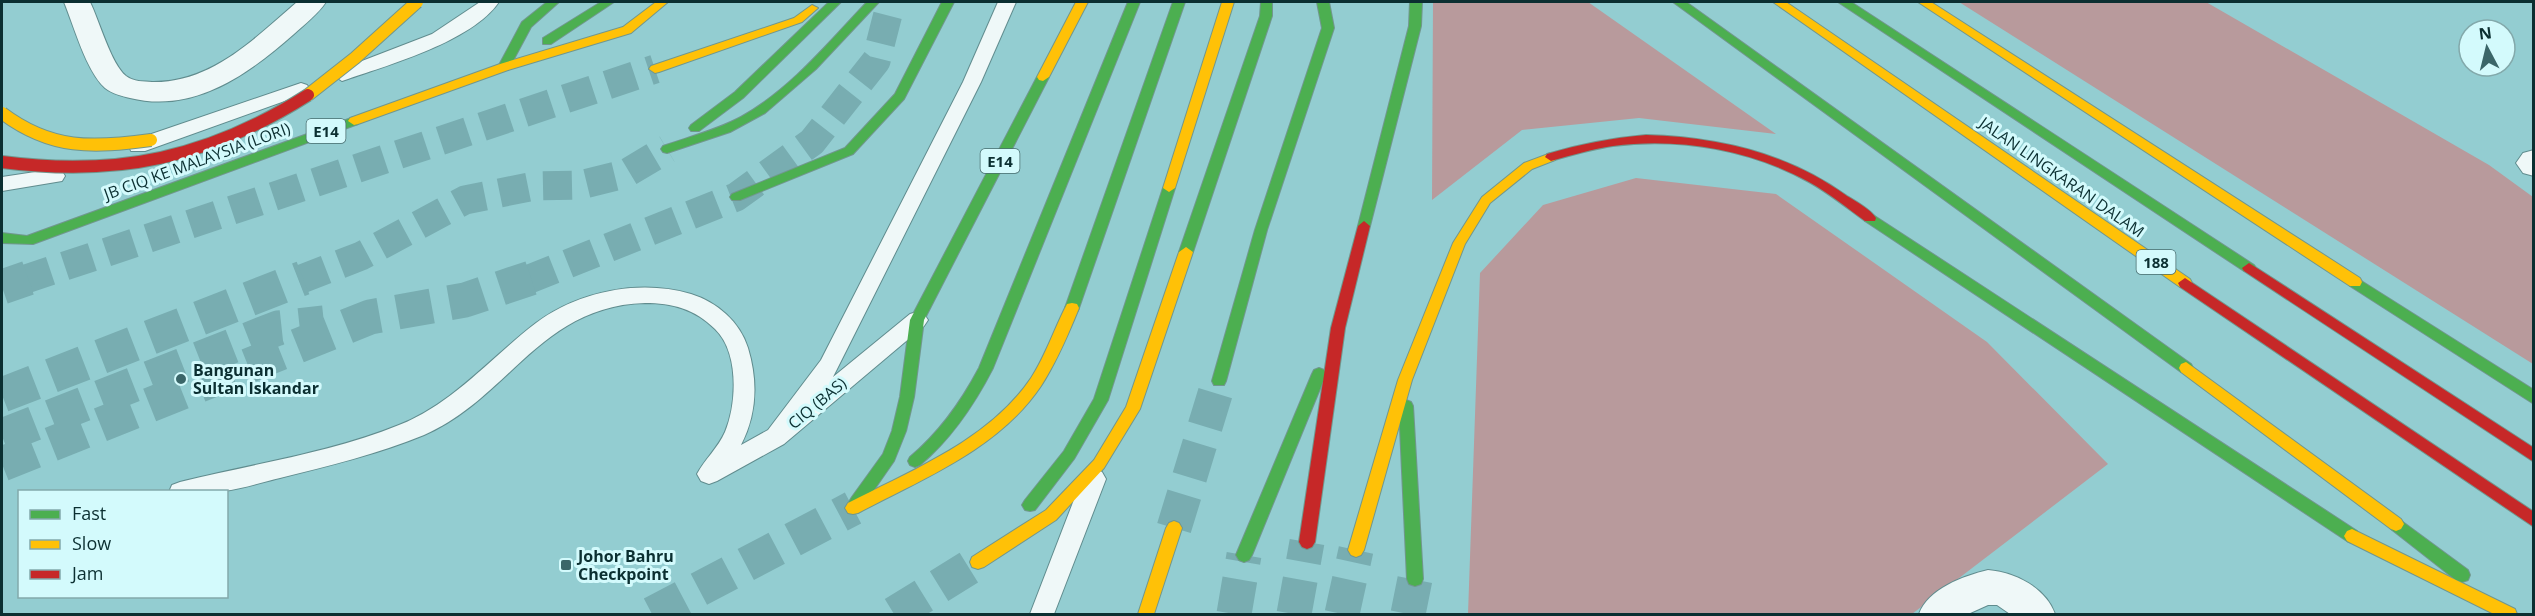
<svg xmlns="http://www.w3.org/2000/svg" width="2535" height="616" font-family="'Open Sans',sans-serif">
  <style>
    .forest { fill: #b89a9c }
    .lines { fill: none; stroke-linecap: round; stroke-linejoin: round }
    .highway-tunnel-far1 { stroke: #78adb1; stroke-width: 29; stroke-dasharray: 29 15; stroke-linecap: butt }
    .highway-tunnel { stroke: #78adb1; stroke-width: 35; stroke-dasharray: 35 18; stroke-linecap: butt }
    .lane-casing { stroke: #608c8e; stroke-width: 2 }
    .street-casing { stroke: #608c8e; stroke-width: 2 }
    .fast-casing { stroke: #71978e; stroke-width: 2 }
    .slow-casing { stroke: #71978e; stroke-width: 2 }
    .jam-casing { stroke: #71978e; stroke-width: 2 }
    .lane { fill: #eff8f8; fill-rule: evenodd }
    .street { fill: #eff8f8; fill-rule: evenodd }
    .fast { fill: #4caf50; fill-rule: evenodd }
    .slow { fill: #ffc107; fill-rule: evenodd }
    .jam { fill: #c62828; fill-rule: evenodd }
    .slow-bridge-casing { stroke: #71978e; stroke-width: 14; stroke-linecap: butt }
    .jam-bridge-casing { stroke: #71978e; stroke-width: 14; stroke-linecap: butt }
    .slow-bridge { stroke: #ffc107; stroke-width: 12 }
    .jam-bridge { stroke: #c62828; stroke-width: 12 }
    .poi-dot { fill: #3b6669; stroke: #d3fafc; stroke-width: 2 }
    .labels { text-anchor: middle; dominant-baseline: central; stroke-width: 6; stroke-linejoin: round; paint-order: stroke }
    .shield { fill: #d3fafc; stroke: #476c6e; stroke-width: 1.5 }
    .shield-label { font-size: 15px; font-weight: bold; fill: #0b2f31 }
    .street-label { font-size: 16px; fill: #0b2f31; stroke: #d3fafc }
    .poi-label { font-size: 16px; font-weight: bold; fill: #0b2f31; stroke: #d3fafc; text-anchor: start }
  </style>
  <rect width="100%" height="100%" fill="#93cdd1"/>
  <path class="forest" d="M1433,2h155l188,132 -137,-16 -117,12 -90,70z
    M1959,2h247l283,163 44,32v167z
    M1636,178l140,16 211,148 121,122 -196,150h-444l12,-341 63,-68z"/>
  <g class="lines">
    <path class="highway-tunnel-far1" d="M23,280l632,-211
      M299,280l62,-24 104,-56 69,-14 46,-1 45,-11 42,-25
      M527,280l209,-83 76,-55 64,-81 15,-59"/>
    <path class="highway-tunnel" d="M2,287l26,-9
      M2,395l301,-117
      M2,436l276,-108 46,-5
      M2,464l368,-147 95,-17 66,-22
      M1174,528l45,-147
      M652,614l201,-106
      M894,614l84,-52
      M1234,614l10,-59
      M1294,614l13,-72
      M1342,614l14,-64
      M1408,614l7,-35"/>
    <defs>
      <path id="lane" d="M480,2h19c-27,39 -107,62 -151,77l-6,2 -9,-6 3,-4 96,-37z
        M998,2h18l-35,80 -148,295 77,-63 7,-2 7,2 4,6 -4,6 -140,118 -67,37 -8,3 -8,-3 -4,-7c8,-15 21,-26 28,-42 12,-29 14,-80 -10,-103 -20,-20 -43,-26 -70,-26 -105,3 -136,95 -221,132 -46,19 -96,31 -144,43 -18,4 -38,11 -57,13 -17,3 -37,1 -54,1l3,-7 8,-3c72,-18 150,-29 219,-57 55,-22 91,-67 137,-102 43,-32 104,-44 155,-29 26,8 49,28 57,54 10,33 9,66 -7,97l27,-15 53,-70 142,-278z
        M301,83l6,2 3,4 -3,4 -162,58h-14l-2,-5 2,-5z
        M55,169l7,2 3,5 -3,5 -60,10v-14z
        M1094,469l8,3 4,7 -52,135h-24l52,-135 4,-7z"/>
      <path id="street" d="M64,2h26c9,18 21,62 36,74 8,6 17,5 26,6 60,1 103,-44 145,-80h29c-8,12 -21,22 -32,32 -45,40 -100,80 -164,64 -8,-2 -18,-4 -25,-10 -19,-17 -31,-62 -41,-86z
        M2534,150v26l-11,-3 -7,-10 7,-10z
        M1988,570c27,2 58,18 67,44h-45l-13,-9h-9l-20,9h-49c9,-25 44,-38 69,-44z"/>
      <path id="fast" d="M547,2h12l-28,25 -23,43h-8l-2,-3 24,-45z
        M601,2h13l-63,42h-8v-6z
        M829,2h12l-98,96 -44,33h-8l-2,-3 2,-3 44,-33z
        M867,2h12l-63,67 -51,44 -35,19 -63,21 -4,-1 -2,-3 2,-3c26,-9 54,-16 78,-29 50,-28 88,-75 126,-115z
        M942,2h12l-50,97 -51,55 -113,46h-8l-2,-3 2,-3 113,-46 50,-54z
        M1128,2h12l-147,366c-19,37 -41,70 -73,97l-5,2 -5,-2 -2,-4 2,-4c30,-25 51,-55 69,-89z
        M1173,2h12l-106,306 -2,4h-10l-2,-4z
        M1261,2h11v14l-79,236 -7,5 -7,-5 81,-236z
        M1317,2h12l5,26 -67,202 -41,151 -2,4h-10l-2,-4 43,-151 67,-202z
        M1410,2h12l-1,24 -51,200 -6,5 -6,-5 51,-200z
        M1673,2h13l505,362 2,4 -2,4h-10z
        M1838,2h13l403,263 2,3 -2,3h-10z
        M1043,73l6,4 -125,243 -10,77 -8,34 -12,30 -32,46 -5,1 -5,-1 -3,-5 3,-5 31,-43 9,-23 8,-34 10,-77 127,-243z
        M354,117l4,1 2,3 -2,3 -325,120 -31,-1v-10l25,3z
        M1169,184l6,4 -67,212 -34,59 -39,51 -5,1 -5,-1 -3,-5 3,-5 39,-49 30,-52 69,-211z
        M1870,213l487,318 3,5 -3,5 -5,2 -5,-2 -482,-320 -1,-3z
        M2355,277l179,113v14l-184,-118 -2,-4 2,-4z
        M1319,368l5,2 2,4 -74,181 -3,5 -5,2 -5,-2 -3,-5 76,-181 2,-4z
        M1406,400l5,2 2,4 10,173 -2,5 -6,2 -6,-2 -2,-5 -8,-173 2,-4z
        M2396,517l72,53 2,5 -2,5 -6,2 -6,-2 -65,-51 -3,-5 3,-5z"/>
      <path id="slow" d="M656,2h12l-37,31 -123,37 -150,54 -4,1 -6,-4 2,-3 150,-54 123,-37z
        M1076,2h12l-39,75 -6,4 -4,-1 -2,-3z
        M1222,2h12l-59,186 -6,4 -6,-4z
        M1773,2h13l404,277 2,4 -2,4h-10z
        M1918,2h13l429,276 2,4 -2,4h-10z
        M812,5l6,3 -16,14 -143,50 -4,1 -6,-4 2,-3 143,-48z
        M1551,153l4,1 2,3 -2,3 -23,9 -42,34 -25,41 -53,136 -48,170 -3,5 -5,2 -5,-2 -3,-5 50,-170 55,-137 29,-46 42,-34z
        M1186,247l7,5 -53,157 -36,59 -48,52 -72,47 -6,2 -6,-2 -2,-5 2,-5 74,-47 48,-50 32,-53 53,-155z
        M1072,303l5,1 2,4c-11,27 -22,53 -38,78 -42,63 -119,93 -183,127l-5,1 -5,-1 -3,-5 3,-5c64,-33 141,-63 183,-125 15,-23 23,-49 36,-74z
        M2186,362l215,157 3,5 -3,5 -5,2 -5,-2 -210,-157 -2,-4 2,-4z
        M1174,521l5,2 3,5 -28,86h-16l28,-86 3,-5z
        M2352,529l163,80 2,5h-23l-147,-73 -3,-5 3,-5z"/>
      <path id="jam" d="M1646,135c72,2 142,18 201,61 10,6 23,13 29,22l-1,3h-10c-18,-13 -36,-28 -56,-39 -58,-32 -130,-45 -196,-36 -21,3 -41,9 -62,15l-6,-4 2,-3c33,-10 65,-16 99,-19z
        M1364,221l6,5 -25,102 -30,214 -3,5 -5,2 -5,-2 -3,-5 32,-214 27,-102z
        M2249,263l285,185v14l-290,-191 -2,-3z
        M2185,278l349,234v15l-354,-240 -2,-4z"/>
    </defs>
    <use href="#lane" class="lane-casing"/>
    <use href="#street" class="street-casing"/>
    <use href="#fast" class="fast-casing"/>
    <use href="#slow" class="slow-casing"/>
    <use href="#jam" class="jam-casing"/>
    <use href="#lane" class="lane"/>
    <use href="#street" class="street"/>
    <use href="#fast" class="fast"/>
    <use href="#slow" class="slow"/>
    <use href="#jam" class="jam"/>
    <defs>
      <path id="slow-bridge" d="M308,95l47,-37 62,-56
        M2,113c49,37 91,35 149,27"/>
      <path id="jam-bridge" d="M2,162c116,15 207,-4 306,-67"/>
    </defs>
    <use href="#slow-bridge" class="slow-bridge-casing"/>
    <use href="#jam-bridge" class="jam-bridge-casing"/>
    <use href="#slow-bridge" class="slow-bridge"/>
    <use href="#jam-bridge" class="jam-bridge"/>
  </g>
  <g class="poi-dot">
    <circle cx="181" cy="379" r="6"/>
    <rect x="560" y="559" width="12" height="12" rx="3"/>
  </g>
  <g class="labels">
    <g class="shield">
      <rect x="306.5" y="119" width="39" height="24" rx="4.5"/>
      <rect x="980.5" y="149" width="39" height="24" rx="4.5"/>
      <rect x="2136.5" y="250" width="39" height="24" rx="4.5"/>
    </g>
    <g class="shield-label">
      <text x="326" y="131">E14</text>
      <text x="1000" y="161">E14</text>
      <text x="2156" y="262">188</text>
    </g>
    <g class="street-label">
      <text transform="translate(197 161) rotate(-20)">JB CIQ KE MALAYSIA (LORI)</text>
      <text transform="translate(2062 177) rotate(35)">JALAN LINGKARAN DALAM</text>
      <text transform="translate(817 403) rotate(-40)">CIQ (BAS)</text>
    </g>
    <g class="poi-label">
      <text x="193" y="370">Bangunan<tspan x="193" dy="18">Sultan Iskandar</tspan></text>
      <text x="578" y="556">Johor Bahru<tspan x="578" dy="18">Checkpoint</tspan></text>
    </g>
  </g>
  <rect width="2535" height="616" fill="none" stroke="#0b2f31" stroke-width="6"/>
  <rect x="18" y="490" width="210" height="108" fill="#d3fafc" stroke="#83a9ab" stroke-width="1.5"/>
  <rect x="30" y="510" width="30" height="9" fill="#4caf50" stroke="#83a9ab" stroke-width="1.5"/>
  <text x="72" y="520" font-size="18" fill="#0b2f31">Fast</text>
  <rect x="30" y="540" width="30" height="9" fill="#ffc107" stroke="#83a9ab" stroke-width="1.5"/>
  <text x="72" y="550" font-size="18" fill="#0b2f31">Slow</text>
  <rect x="30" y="570" width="30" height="9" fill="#c62828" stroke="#83a9ab" stroke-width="1.5"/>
  <text x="72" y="580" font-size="18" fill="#0b2f31">Jam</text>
  <g transform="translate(2487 48) rotate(353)"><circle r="28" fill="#d3fafc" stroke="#83a9ab" stroke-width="1.5"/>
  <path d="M0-4.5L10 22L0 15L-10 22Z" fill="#3b6669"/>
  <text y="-9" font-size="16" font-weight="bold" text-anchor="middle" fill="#0b2f31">N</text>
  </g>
</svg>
